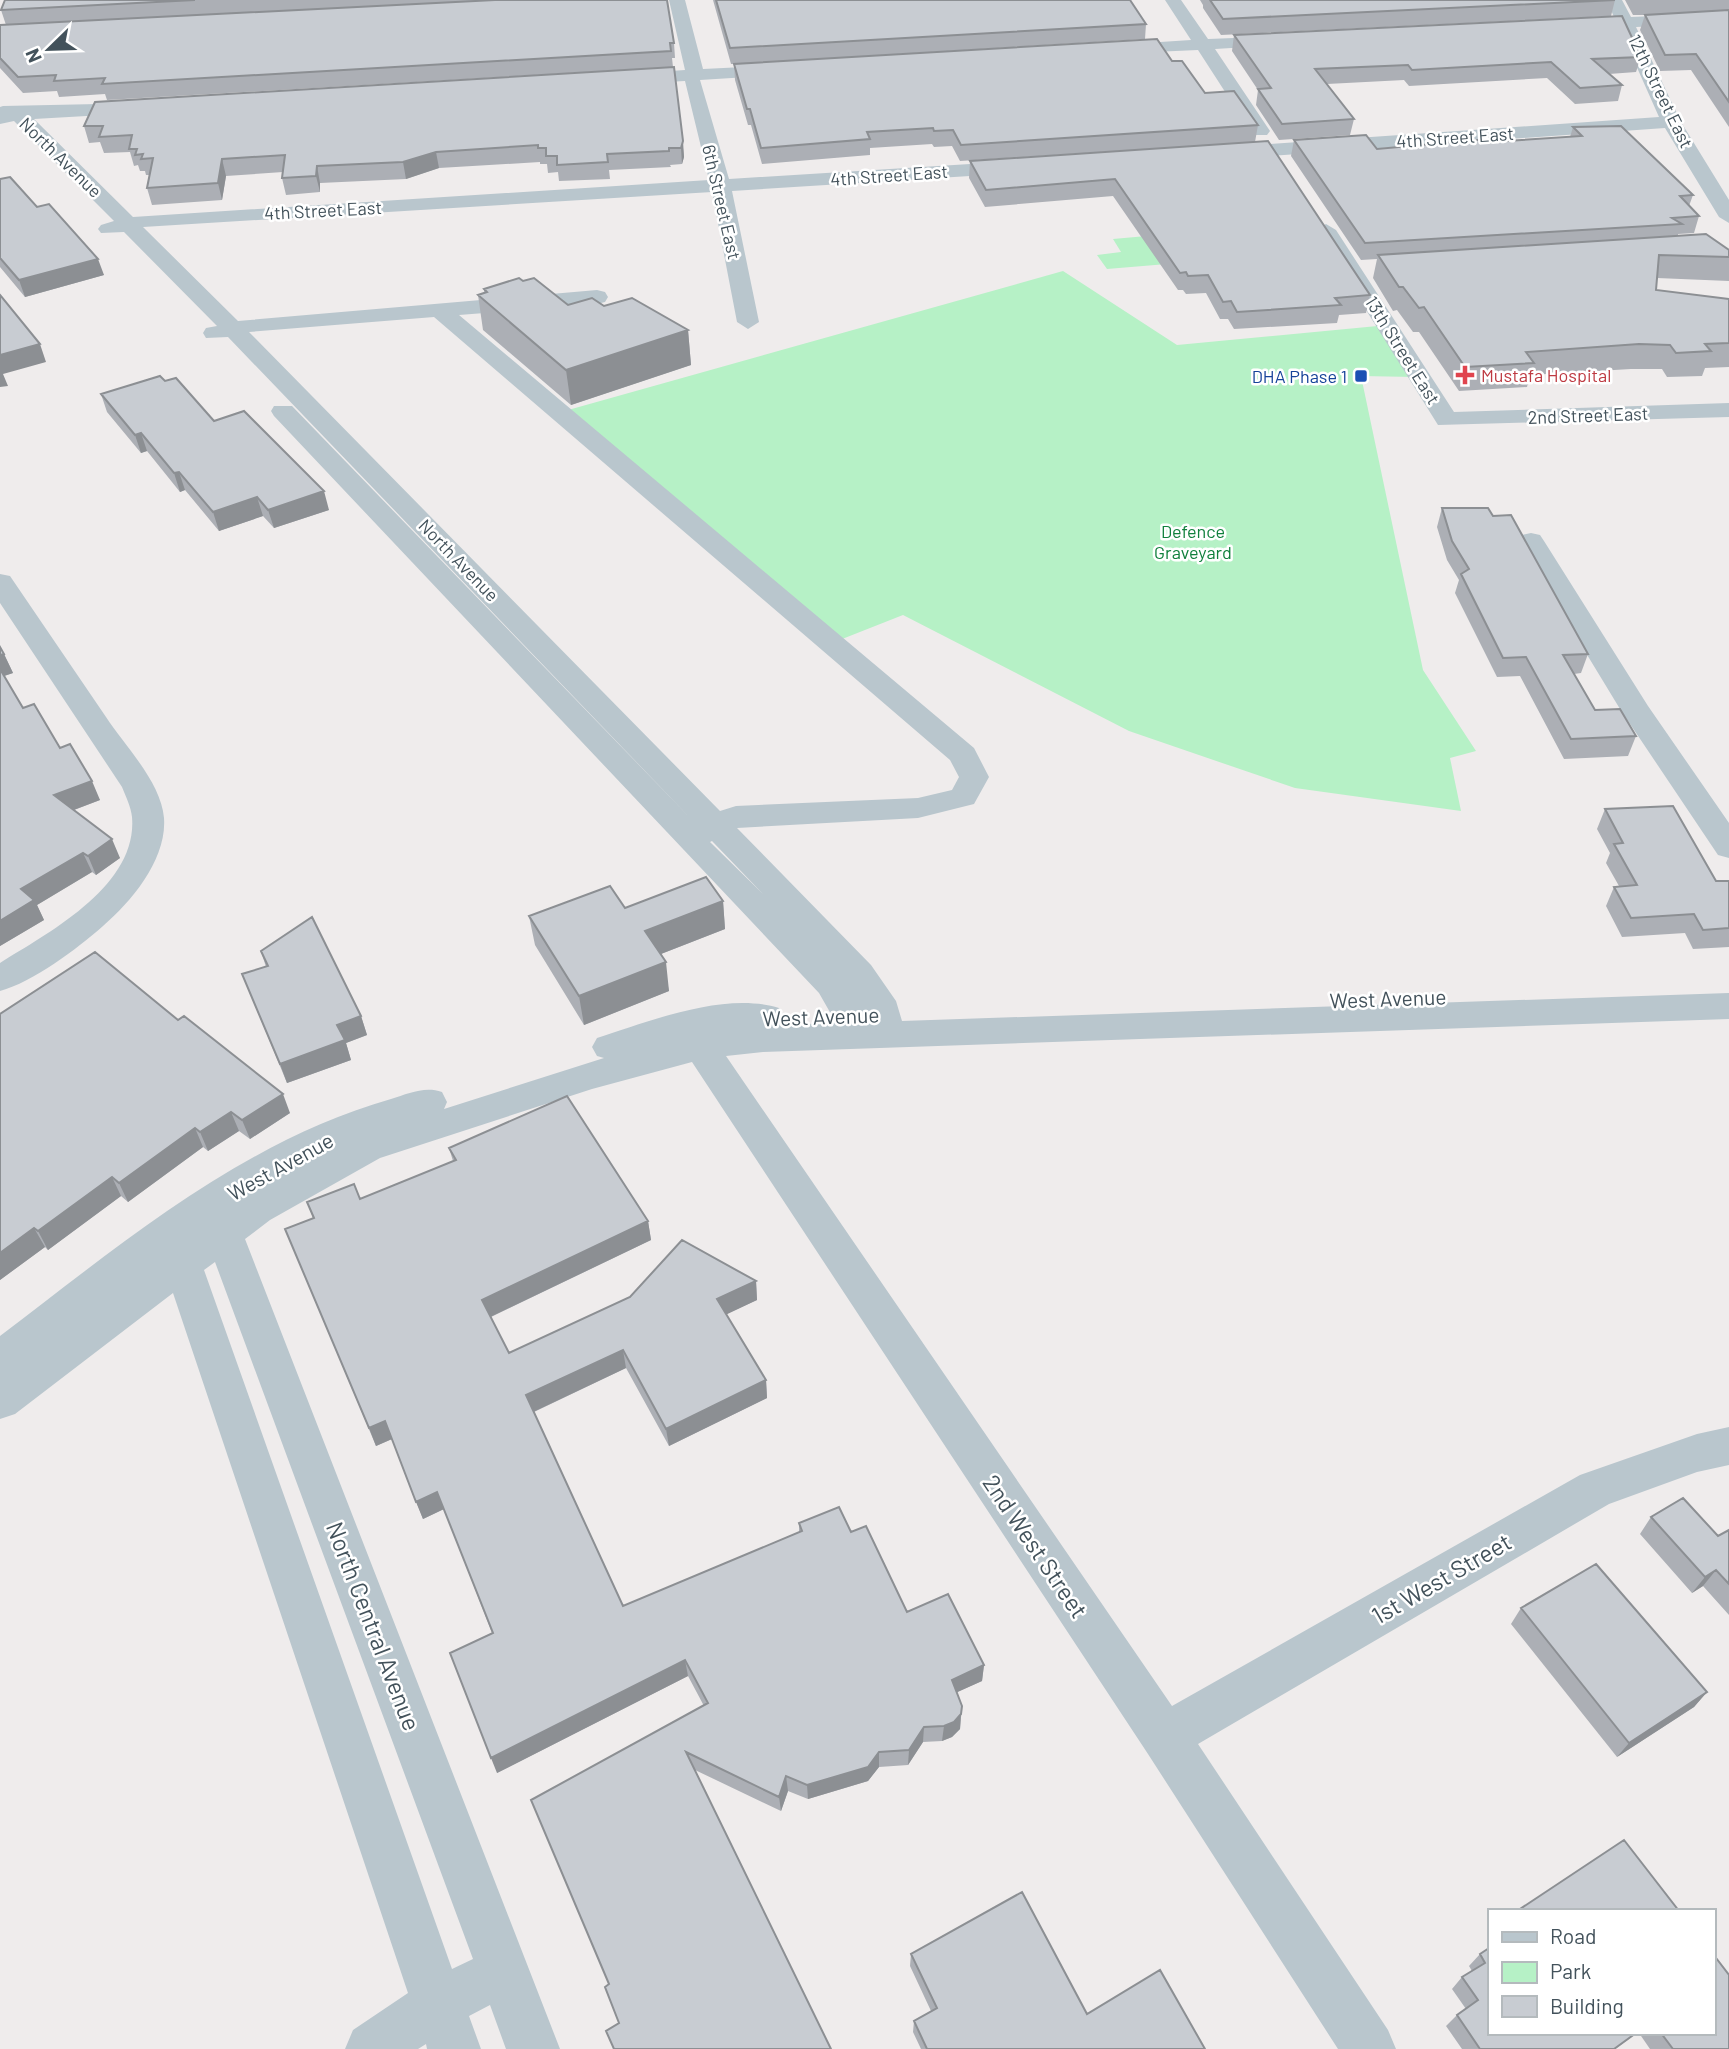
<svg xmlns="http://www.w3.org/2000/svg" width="1729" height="2049" font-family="Barlow,sans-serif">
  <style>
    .green { fill: #b6f1c6 }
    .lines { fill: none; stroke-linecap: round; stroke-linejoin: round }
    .minor { fill: #b9c6cd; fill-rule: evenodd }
    .wall { fill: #acafb5 }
    .shaded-wall { fill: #8c8f93 }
    .building { fill: #c8ccd2; stroke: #8c8f93; stroke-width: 2 }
    .health-dot { fill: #e0444e; stroke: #fff; stroke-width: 2.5 }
    .transit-dot { fill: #1a4fb4; stroke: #fff; stroke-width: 2.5 }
    .labels { text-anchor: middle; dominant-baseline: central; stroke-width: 5; stroke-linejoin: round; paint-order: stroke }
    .far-street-label { font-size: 18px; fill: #43525b; stroke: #fff }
    .far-health-label { font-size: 18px; fill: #be3a42; stroke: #fff; text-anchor: start }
    .far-transit-label { font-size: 18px; fill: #164399; stroke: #fff; text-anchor: end }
    .far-park-label { font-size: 18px; fill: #10803c; stroke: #fff }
    .street-label { font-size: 21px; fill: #43525b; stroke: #fff }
    .near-street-label { font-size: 24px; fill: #43525b; stroke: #fff }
  </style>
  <rect width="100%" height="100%" fill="#efecec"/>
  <path class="green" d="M1180,233l35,27 -108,9 -10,-14 24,-3 -8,-13z
    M1063,271l114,74 211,-20 27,52 -54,-1 62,294 53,81 -26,7 11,53 -166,-23 -166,-57 -226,-116 -71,28 -271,-231z"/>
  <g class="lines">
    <path class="minor" d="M669,0h16l18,69 79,-4 9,5 -9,5 -82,5 29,99 290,-18 10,6 -10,6 -287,18 27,131 -11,7 -11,-7 -25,-130 -569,35 95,94 359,-31 8,2 3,5 -3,5 -8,2 -138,11 515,433 15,29 -15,27 -56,14 -181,10 134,137 25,36 6,20 827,-28v26l-966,33 -37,4 446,650 408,-231 117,-41 32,-7v38l-32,7 -88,32 -411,240 190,286 8,19h-58l-190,-295 -456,-692 -100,27 -212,69 -110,62 -25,19 315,810h-54l-16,-44 -21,11 12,33h-54l-1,-5 -8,5h-73l8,-19 55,-37 -235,-700 -158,121 -15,5v-83c120,-91 243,-195 391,-237 17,-5 33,-13 51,-7l5,10 -3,7 160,-51 -7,-2 -5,-9 5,-9c53,-17 128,-47 182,-30l5,9 -4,8 52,-2 -1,-9 -12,-21 -545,-577 -3,-5 3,-5h18l403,417 -467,-486 -22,1 -3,-5 3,-5 11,-2 -93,-94 -23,1 -3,-4 3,-4 13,-4 -100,-100 -14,3v-17l3,-1 143,-3 2,4 -9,6 -105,6 99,98 576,-37 -24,-99 -57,3 -9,-5 9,-5 57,-4zM434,317l516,443 9,17 -7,13 -34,8 -182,8 -16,5 -471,-479zM712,841l51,53 -53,-52zM215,1262l258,697 -21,10 -248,-699z
      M1165,0h16l27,39 80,-3 3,4 -3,4 -6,1 -67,4 55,82 -3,4h-14l-55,-85 -90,4 -3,-4 9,-5 77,-5z
      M1610,0h12l9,17 98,-4v10l-93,4 45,95 48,78v23l-10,-6 -54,-89 -437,31 -10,-6 10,-6 431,-30 -40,-90 -44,2 -9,-5 9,-5 39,-2 -6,-14z
      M1326,224l10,6 118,182 275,-9v14l-291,8 -122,-195z
      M1531,533l9,2 4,6 104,165 81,117v35l-11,-3 -98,-146 -102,-168 4,-6z
      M0,574l10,2c32,47 64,94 96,141 19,29 55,65 58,101 3,41 -32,83 -61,108 -26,23 -70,56 -103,65v-28c48,-30 138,-77 132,-146 -1,-10 -6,-20 -10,-30l-122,-184z"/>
  </g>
  <path class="wall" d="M5,0h489l180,43 1,15h-3l1,9 -566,33 -2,-6 -46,3 -2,-6 -34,2 -23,-25v-43h6l-5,-15z
    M713,0h417l16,24 -1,15 -414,25z
    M1200,0h415l-4,16 -390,19 -18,-27v-3z
    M1625,0h104v127l-38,-57 -31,1 -20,-41 5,-15h5h-17z
    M1234,35l407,22 -5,15 -27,2 13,11 -4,16 -43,3 -28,-26 -138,8 -5,-6 -77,4 27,35 -4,16 -71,5 -23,-35 2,-15 -26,-39z
    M1172,61l33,32 53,32 -3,17 -295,19 -8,-15 -18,1 -2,-3 -62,4v7l-108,9 -11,-39h-3l-13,-45 -1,-16z
    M674,67l10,90 -2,7 -12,1 1,2 -62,3 1,9 -51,2 -1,-9 -10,1 -1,-9h-7v-2l-101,6 -33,11 -86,4v9l-34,3 -4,-17 1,-6 -57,4 -4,24 -70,5 -5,-17 3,-13h-4l-1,-4h-5l-2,-6 -4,1 -4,-14 -26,1 -4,-11 -11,1 -5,-17z
    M1573,127l120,68 -4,11 10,10 -5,17 -16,1v2l51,14v31l-72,-3 -1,12 73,9v68l-24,1 -3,8 -35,1 -5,-8h-31l-101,6 -3,12 -68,4 -40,-59h-6l-16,-22 -4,1 -20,-33 4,-19 -16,1 -70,-104 3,-16 83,9 193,-12z
    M1268,141l102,154 -4,18 -27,2 -2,8 -103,6 -6,-10h-8l-14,-26 -20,1 -3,-4h-5l-65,-94 -128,11 -16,-29 1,-17z
    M0,179l37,28 67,68 -79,22 -25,-30z
    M484,289l84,16 120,25 3,35 -120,40 -88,-75 -5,-35 6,-2z
    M165,381l49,40 115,89 -55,18 -11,-12 -44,15 -34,-41 -5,2 -33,-41 -6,2 -34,-41 -6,-18z
    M1442,508l51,8 95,138 -7,19 -7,1 21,36 41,26 -8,20 -64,3 -44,-83 -23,1 -42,-84 4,-13 -12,-20 -10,-33z
    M4,654l9,19 -9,3 19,32 37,40 40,52 -26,10 46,48 -24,17 -4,-3 -55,33 7,15 -44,26z
    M1605,809l111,72h13v66l-36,2 -8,-16 -63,4 -16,-31 8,-19 5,-1 -13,-23 4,-10 -13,-24z
    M723,901l2,28 -64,25 8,37 -85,34 -49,-80 -6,-29z
    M261,951l100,65 6,19 -21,8 5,17 -64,23 -45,-109 24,-7z
    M0,1014l290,99 -40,26 -11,-8 -31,20 -5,-4 -75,55 -7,-6 -73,54 -3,-3 -45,33z
    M449,1148l199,73 3,19 -160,77 18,36 247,-72 1,19 -31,14 40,66 1,18 -98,48 -43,-78 -92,44 89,194 176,-74v-9l52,9 56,80 77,53 -2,16 -25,11 5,14 -2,23 -8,8 -10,4 -19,1 -15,23 -29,2 -11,14 -60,18 -20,-8 -7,20 -86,-41 -76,253 -10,-39 -78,-184 173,-94 -16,-30 -191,97 -5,-140 -48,-124 -21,10 -31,-80 -16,7 -91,-217 28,-11 -6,-16 53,-3 93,-38z
    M1651,1517l67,19 11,-6v85l-26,-29 -11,7 -52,-59z
    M1521,1608l186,84 -13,15 -77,50 -106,-133z
    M1489,1948v85h148l-22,16h-153l-16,-23 11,-11 9,-6 -14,-20 10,-12 10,-6 -3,-5 11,-12z
    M911,1954l176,60 118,35h-284l-8,-17 1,-11 17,-10 -21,-45z
    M1639,2033h74l16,16h-79z"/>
  <path class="shaded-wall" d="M683,141l1,16 -2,7 -1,-16z
    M436,152l3,16 -33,11 -3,-17z
    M222,159l4,17 -4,24 -4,-17z
    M317,166l3,17v9l-4,-16z
    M98,259l6,16 -79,22 -6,-17z
    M688,330l3,35 -120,40 -5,-35z
    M40,344l6,18 -43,12 5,12 -8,1v-32z
    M141,433l6,18 -6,2 -6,-18z
    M179,472l6,18 -5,2 -6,-19z
    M324,491l5,19 -55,18 -6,-18z
    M257,497l6,19 -44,15 -6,-19z
    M4,654l9,19 -12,4 -1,-3v-19z
    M92,781l8,19 -37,14 -9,-19z
    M112,839l8,19 -24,17 -8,-19z
    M83,853l9,19 -55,33 7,15 -44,26v-25l21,-32z
    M723,901l2,28 -77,30 -3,-28z
    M666,962l3,29 -85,34 -5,-29z
    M361,1016l6,19 -21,8 5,17 -64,23 -7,-19 57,-39z
    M283,1094l7,19 -40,26 -8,-19z
    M231,1112l8,19 -31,20 -8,-19z
    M195,1128l8,19 -75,55 -9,-19z
    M112,1177l9,19 -73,54 -10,-19z
    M648,1221l3,19 -163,78 -6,-18z
    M34,1228l11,19 -45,33v-27z
    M756,1281l1,19 -38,18 -2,-19z
    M623,1350l3,18 -95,45 -5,-18z
    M766,1380l1,18 -98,48 -3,-17z
    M385,1421l7,18 -16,7 -7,-18z
    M437,1492l7,17 -21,10 -7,-17z
    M1716,1570l-13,16 -11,7 13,-16z
    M685,1660l3,16 -191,97 -6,-15z
    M984,1665l-2,16 -31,14 1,-15z
    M1707,1692l-13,15 -77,50 12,-14z
    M961,1714l-1,15 -8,8 -10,4 2,-15z
    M924,1727l-1,15 -15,23 1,-15z
    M879,1752v15l-11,14 -60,18 -1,-14z
    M786,1776l2,15 -7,20 -2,-14z"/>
  <path class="building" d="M5,0h190l-194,10z
    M495,0h172l7,43h-4l1,8 -569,33 3,-6 -51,3 2,-6 -38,2 -18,-19v-33z
    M716,0h414l16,24 -416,24z
    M1210,0h405l-392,19z
    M1729,10v92l-33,-48 -31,1 -20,-40z
    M1622,16l19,41 -49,2 30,26 -42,3 -29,-26 -139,8 -4,-5 -93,4 39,50 -72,5 -24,-35 13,-1 -37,-53z
    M1157,39l15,22h10l23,32 29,-2 24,34 -297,20 -8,-15 -19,1 -1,-3 -66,4 3,7 -109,9 -11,-39h-3l-13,-45z
    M674,67l9,74 -2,7h-12v3l-62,3 1,8 -51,3v-9h-11v-8h-8v-3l-102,7 -33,10 -86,4 -1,10 -34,2 3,-23 -63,4 -4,24 -71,5 6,-30 -12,1 2,-5 -8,1 2,-6h-8l3,-14 -33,2 4,-11h-19l11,-24z
    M1621,126l72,69 -13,1 19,20 -27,2 10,6 -317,19 -71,-103 72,-5 11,14 111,-10 2,3 92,-6 -9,-9z
    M1268,141l102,154 -35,3 6,7 -104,7 -6,-11 -8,1 -15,-27 -20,1 -2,-4 -6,1 -65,-94 -129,11 -16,-29z
    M10,177l27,30 12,-3 49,55 -79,21 -19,-22v-79z
    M1706,234l23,16v7l-70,-2 -3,35 73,9v44l-24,1 6,7 -35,2 -6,-8 -31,-1 -113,8 8,11 -69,4 -41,-60 -5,1 -16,-21h-4l-21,-32z
    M519,278l4,3 11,-3 34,27 24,-7 12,8 28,-8 56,32 -122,40 -88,-75 9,-3 -3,-3z
    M0,295l40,49 -40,11z
    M160,376l5,5 11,-3 38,43 30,-10 80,80 -56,19 -11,-13 -44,15 -34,-40 -5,1 -33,-40 -6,2 -34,-41z
    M1442,508h46l5,8 18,-1 77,139 -25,1 32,55 25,-1 16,27 -65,3 -45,-82 -23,1 -42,-84 8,-5 -17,-28z
    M0,647l4,7 -4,1z
    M0,669l23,39 11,-4 26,44 10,-4 22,37 -38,14 58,44 -24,17 -5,-3 -62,36 13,11 -34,21z
    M1673,806l43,75h13v47l-26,2 -9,-16 -63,4 -17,-31 23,-2 -23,-41 9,-1 -18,-34z
    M706,877l17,24 -78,30 21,31 -87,34 -50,-80 81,-30 15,22z
    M312,917l49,99 -24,9 8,15 -65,24 -38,-90 26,-8 -7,-15z
    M95,952l83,68 6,-4 99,78 -41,26 -11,-8 -31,20 -5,-4 -76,55 -7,-6 -74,54 -4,-3 -34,25v-239z
    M567,1096l81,125 -166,79 27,53 121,-56 52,-57 74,41 -39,18 49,81 -100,49 -43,-79 -97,45 97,211 179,-75 -3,-8 40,-16 12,25 15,-6 41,86 41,-18 36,71 -32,15 10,26 -1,8 -7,8 -10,4 -20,1 -15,23 -30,2 -11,15 -61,18 -21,-9 -7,21 -93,-45 145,297h-217l-8,-18 13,-8 -14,-36 4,-3 -78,-184 177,-97 -23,-43 -194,98 -41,-105 43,-20 -56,-141 -21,10 -31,-81 -16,7 -84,-199 29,-11 -7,-16 47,-18 6,15 96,-39 -7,-12z
    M1683,1498l35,38 11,-6v54l-13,-14 -11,7 -54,-60z
    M1596,1564l111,128 -78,51 -108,-135z
    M1624,1840l55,71h-162z
    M1022,1892l65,122 73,-44 45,79h-278l-13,-28 23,-13 -26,-54z
    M1489,1948v85h147l-22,16h-134l-23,-34 21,-15 -16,-23 23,-14 -5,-9z
    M1713,1954l16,21v74h-56l-12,-16h52z"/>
  <path class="health-dot" d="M1461.5 364.5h7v7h7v7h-7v7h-7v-7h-7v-7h7z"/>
  <rect class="transit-dot" x="1354" y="369" width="14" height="14" rx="3.5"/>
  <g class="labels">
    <g class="far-street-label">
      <text transform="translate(1661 91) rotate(64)">12th Street East</text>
      <text transform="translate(1455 137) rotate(-4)">4th Street East</text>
      <text transform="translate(61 157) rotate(44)">North Avenue</text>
      <text transform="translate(889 175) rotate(-4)">4th Street East</text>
      <text transform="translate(722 202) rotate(77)">6th Street East</text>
      <text transform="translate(323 210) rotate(-3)">4th Street East</text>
      <text transform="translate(1403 350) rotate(58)">13th Street East</text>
      <text transform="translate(1588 415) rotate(-2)">2nd Street East</text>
      <text transform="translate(459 560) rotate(46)">North Avenue</text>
    </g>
    <g class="far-health-label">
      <text x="1481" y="375">Mustafa Hospital</text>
    </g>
    <g class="far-transit-label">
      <text x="1347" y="376">DHA Phase 1</text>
    </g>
    <g class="far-park-label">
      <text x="1193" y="531">Defence<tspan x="1193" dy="21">Graveyard</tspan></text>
    </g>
    <g class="street-label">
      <text transform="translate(1388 998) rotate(-2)">West Avenue</text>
      <text transform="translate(821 1016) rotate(-2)">West Avenue</text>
      <text transform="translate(280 1166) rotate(-29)">West Avenue</text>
    </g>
    <g class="near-street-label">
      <text transform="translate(1036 1546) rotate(56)">2nd West Street</text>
      <text transform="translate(1441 1578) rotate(-30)">1st West Street</text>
      <text transform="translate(374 1626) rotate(69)">North Central Avenue</text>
    </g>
  </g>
  <rect x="1488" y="1909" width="228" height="126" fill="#ffffff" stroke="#b4babd" stroke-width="2"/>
  <rect x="1502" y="1932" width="35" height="10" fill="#b9c6cd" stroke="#b4babd" stroke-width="2"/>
  <text x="1550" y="1944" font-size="21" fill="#43525b">Road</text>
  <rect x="1502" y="1962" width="35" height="21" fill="#b6f1c6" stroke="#b4babd" stroke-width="2"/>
  <text x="1550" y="1979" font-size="21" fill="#43525b">Park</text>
  <rect x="1502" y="1996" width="35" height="21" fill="#c8ccd2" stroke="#b4babd" stroke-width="2"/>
  <text x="1550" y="2014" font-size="21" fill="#43525b">Building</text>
  <g transform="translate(49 49) rotate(247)" stroke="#ffffff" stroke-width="5" paint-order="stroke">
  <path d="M0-5L12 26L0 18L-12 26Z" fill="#43525b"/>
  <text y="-10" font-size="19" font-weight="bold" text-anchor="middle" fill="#43525b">N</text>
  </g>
</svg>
